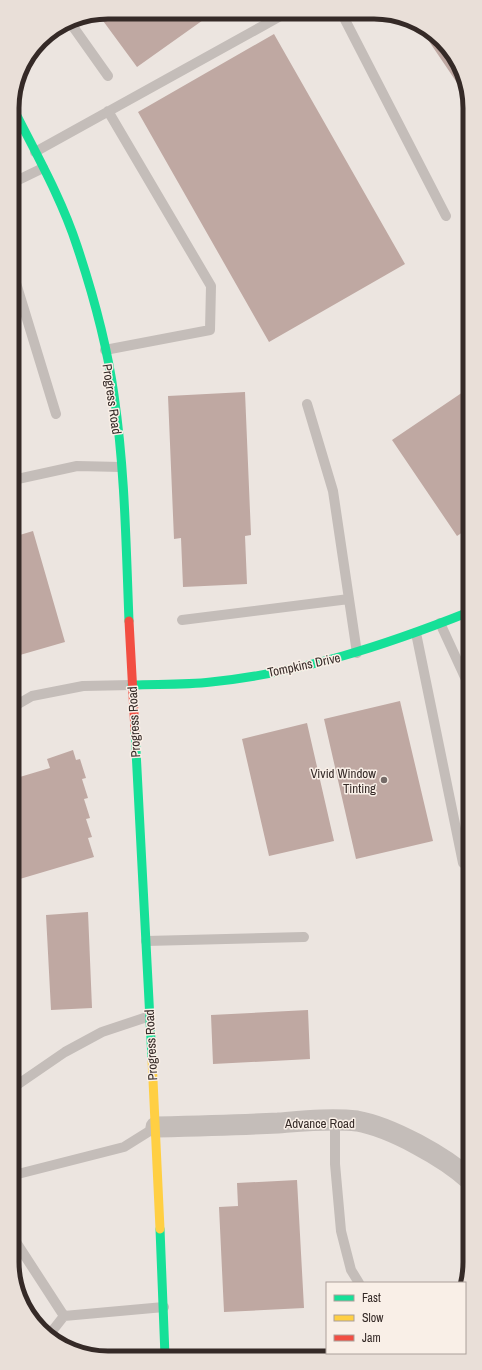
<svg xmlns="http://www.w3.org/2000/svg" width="482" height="1370" font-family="'Archivo Narrow',sans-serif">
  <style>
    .building { fill: #bfa8a2 }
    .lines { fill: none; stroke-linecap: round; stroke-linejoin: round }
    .lane { stroke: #c4bdb9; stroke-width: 10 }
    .street { stroke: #c4bdb9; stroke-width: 21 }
    .fast { stroke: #16e098; stroke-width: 9 }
    .slow { stroke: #ffcf43; stroke-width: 9 }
    .jam { stroke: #f24e42; stroke-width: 9 }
    .poi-dot { fill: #756b68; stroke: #f9efe7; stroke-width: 1.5 }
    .labels { text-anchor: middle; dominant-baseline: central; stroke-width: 3; stroke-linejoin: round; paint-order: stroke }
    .street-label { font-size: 13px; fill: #352a27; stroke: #f9efe7 }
    .poi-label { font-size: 13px; fill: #352a27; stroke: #f9efe7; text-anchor: end }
    .rim { fill: none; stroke: #352a27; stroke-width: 5 }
  </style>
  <rect width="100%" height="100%" fill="#ece5e0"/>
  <path class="building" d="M108,12l105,1 -76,54 -39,-53z
    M420,28l22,12 26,49v10z
    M274,34l131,230 -136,78 -131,-230z
    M469,388v140l-12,8 -65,-96z
    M245,392l6,143 -6,1 2,48 -64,3 -2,-49 -7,1 -6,-143z
    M33,531l32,111 -52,15v-120z
    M400,701l33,140 -77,18 -32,-140z
    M307,723l27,118 -65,15 -27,-117z
    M73,750l3,10 4,-1 6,19 -4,1 6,19 -4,1 6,19 -4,1 6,18 -4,1 6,19 -81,24v-102l37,-11 -3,-9z
    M88,912l4,96 -41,2 -5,-95z
    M308,1010l2,49 -97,5 -2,-49z
    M297,1180l7,128 -80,4 -5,-105 19,-1 -1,-23z"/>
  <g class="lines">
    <path class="lane" d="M342,14l104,202
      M69,21l39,55
      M35,152l251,-139
      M12,183l31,-15
      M12,270l44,144
      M105,350l105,-20 1,-44 -103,-175
      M307,404l26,87 24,162
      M13,480l64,-14 44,1
      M182,620l167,-21
      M440,623l29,63
      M416,633l47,230
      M13,707l19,-11 51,-10 49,-1
      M146,941l158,-4
      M14,1087l51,-35 37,-20 48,-16
      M335,1121v43l6,67 10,39 8,13
      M14,1175l110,-28 32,-20
      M14,1239l50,77
      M49,1335l15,-19 100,-9"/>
    <path class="street" d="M156,1127c41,-1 81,-2 122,-4 25,-2 54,-5 79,-2 34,6 88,36 113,59"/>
    <path class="fast" d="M12,106c23,46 49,91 65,140 16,48 30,99 37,149 11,75 12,151 15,226
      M132,685c26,-1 53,0 79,-3 90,-9 175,-37 258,-70
      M135,731l17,328
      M160,1229l5,127"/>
    <path class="slow" d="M152,1059l8,170"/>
    <path class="jam" d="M129,621l6,110"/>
  </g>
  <circle class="poi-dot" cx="384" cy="780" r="4"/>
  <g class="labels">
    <g class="street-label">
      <text transform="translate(112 399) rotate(82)">Progress Road</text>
      <text transform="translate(304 665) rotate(-12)">Tompkins Drive</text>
      <text transform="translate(134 722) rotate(-93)">Progress Road</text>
      <text transform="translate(151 1045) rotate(-93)">Progress Road</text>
      <text x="320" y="1123">Advance Road</text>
    </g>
    <g class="poi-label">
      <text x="376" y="773">Vivid Window<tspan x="376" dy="15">Tinting</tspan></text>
    </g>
  </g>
  <path d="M0 0H482V1370H0ZM108 19H374A89 89 0 0 1 463 108V1262A89 89 0 0 1 374 1351H108A89 89 0 0 1 19 1262V108A89 89 0 0 1 108 19Z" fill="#e9dfd8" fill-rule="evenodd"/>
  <path class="rim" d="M108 19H374A89 89 0 0 1 463 108V1262A89 89 0 0 1 374 1351H108A89 89 0 0 1 19 1262V108A89 89 0 0 1 108 19Z"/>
  <rect x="326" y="1282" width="140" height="72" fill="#f9efe7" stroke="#aba09a"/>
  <rect x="334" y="1295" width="20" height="6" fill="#16e098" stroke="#aba09a"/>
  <text x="362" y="1302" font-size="12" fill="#352a27">Fast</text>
  <rect x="334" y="1315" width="20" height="6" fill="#ffcf43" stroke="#aba09a"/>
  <text x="362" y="1322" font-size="12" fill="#352a27">Slow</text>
  <rect x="334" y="1335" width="20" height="6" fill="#f24e42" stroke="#aba09a"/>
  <text x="362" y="1342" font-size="12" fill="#352a27">Jam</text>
</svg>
